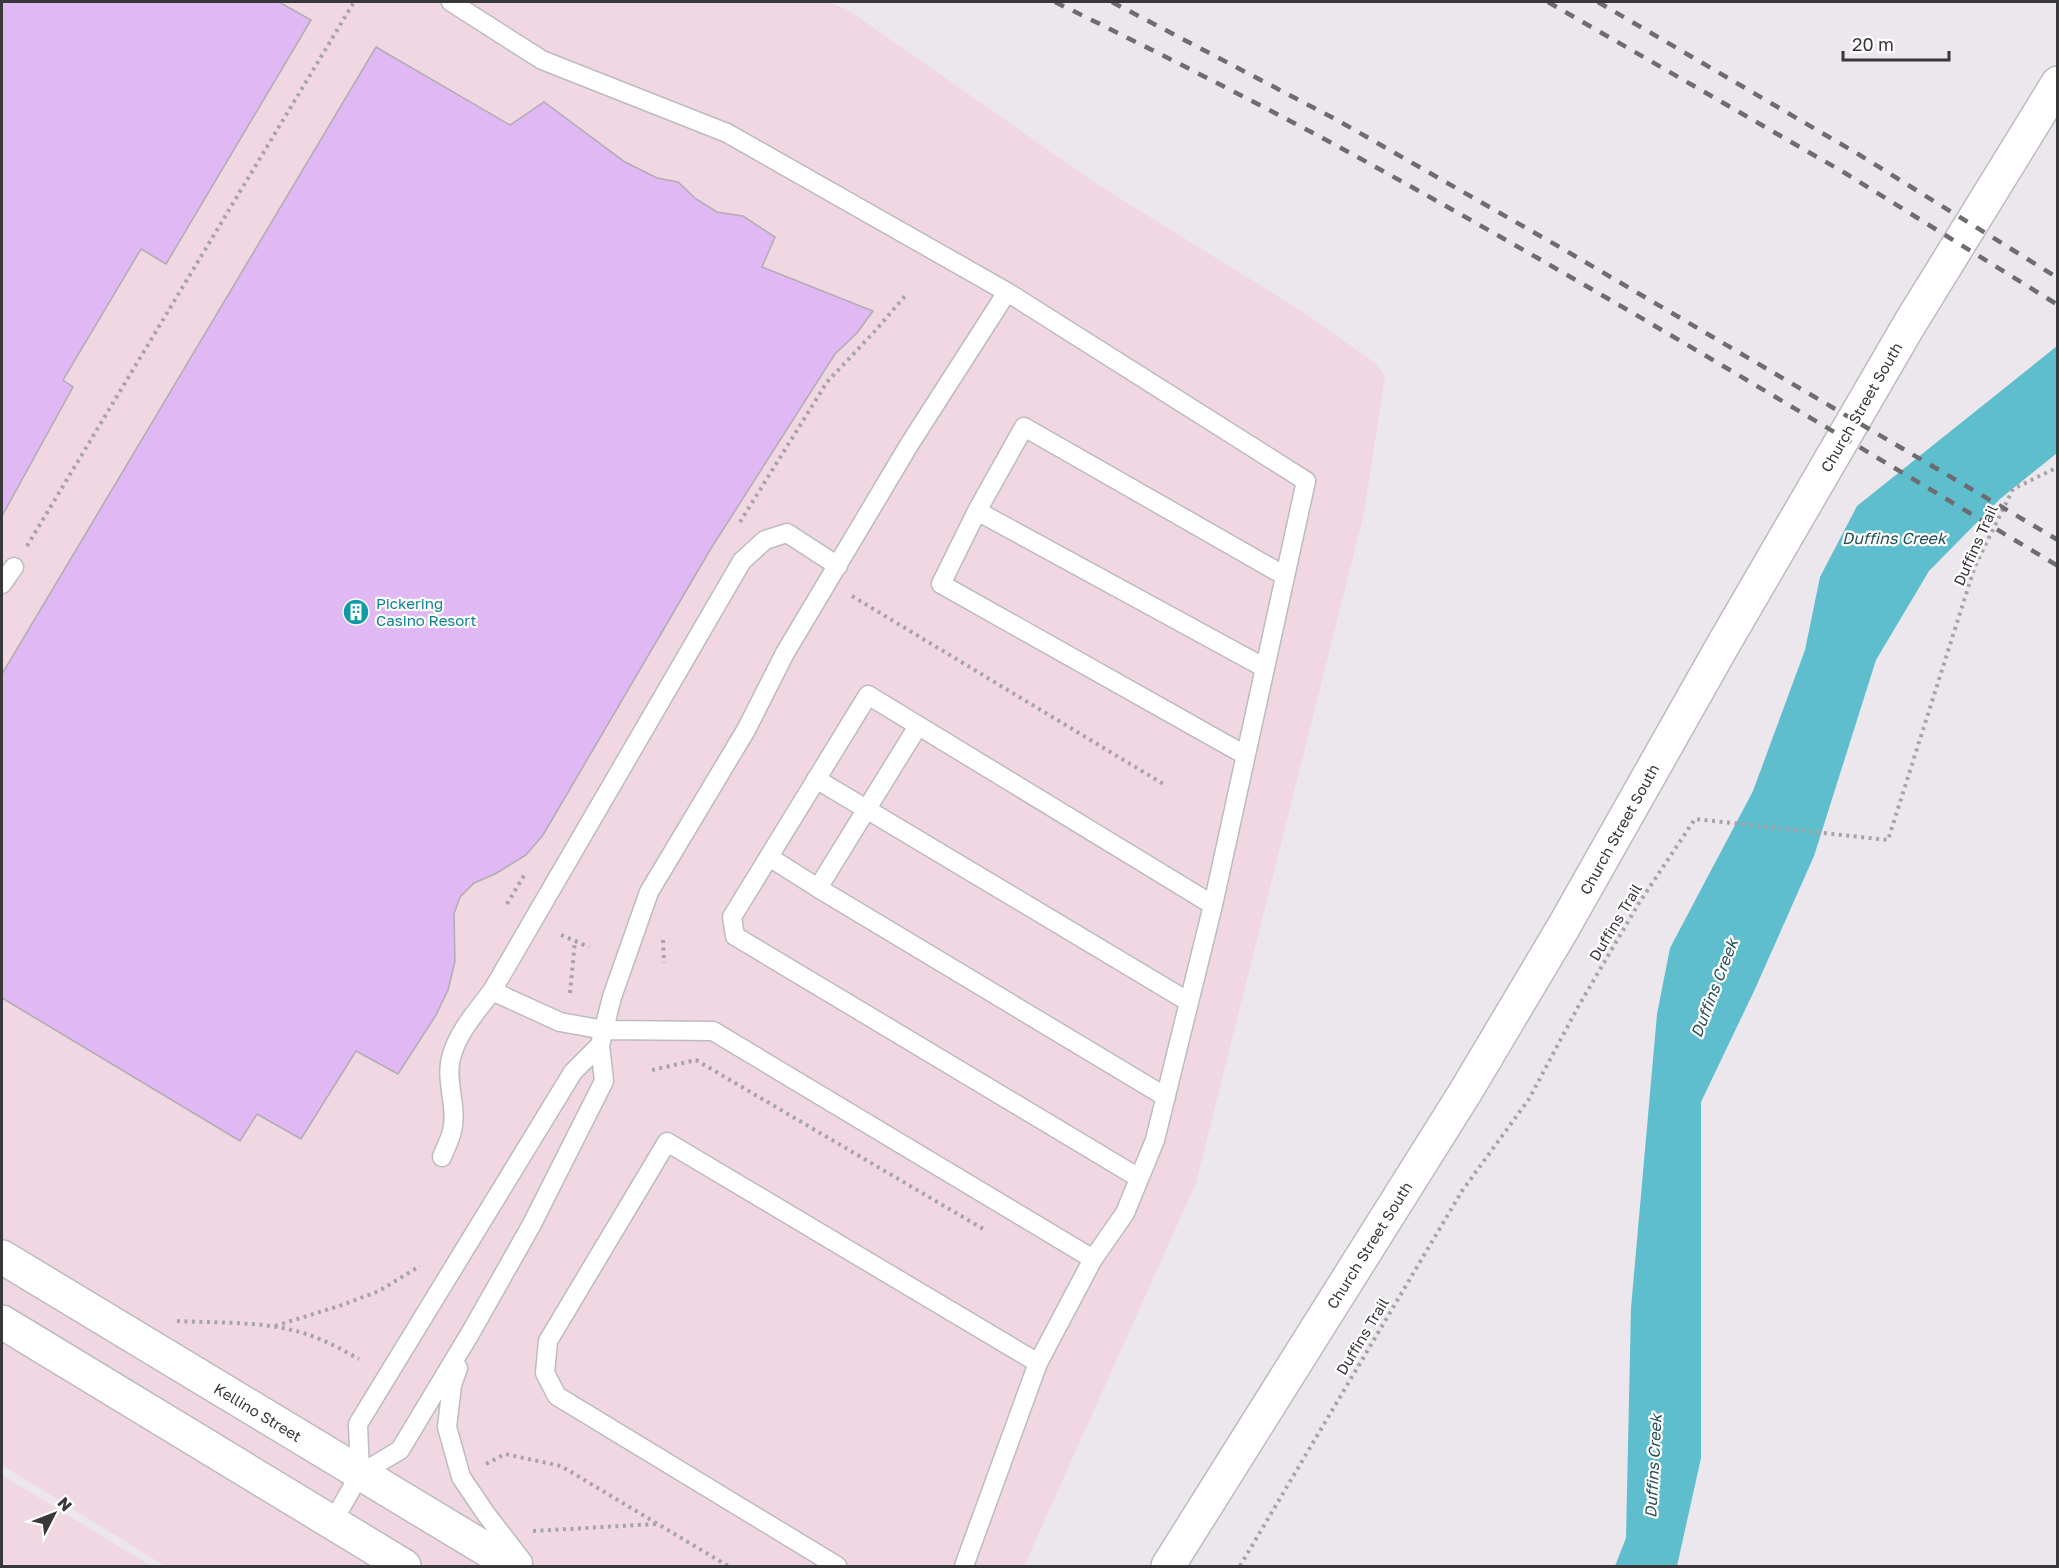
<svg xmlns="http://www.w3.org/2000/svg" width="2059" height="1568" font-family="'Golos Text',sans-serif">
  <style>
    .commercial { fill: #f0d7e1 }
    .water { fill: #5fbece }
    .building { fill: #dfb8f4; stroke: #b0adb2; stroke-width: 1.5 }
    .lines { fill: none; stroke-linecap: round; stroke-linejoin: round }
    .service-casing { stroke: #bebbc0; stroke-width: 21 }
    .minor-casing { stroke: #bebbc0; stroke-width: 36 }
    .secondary-casing { stroke: #bebbc0; stroke-width: 36 }
    .path { stroke: #a7a4a9; stroke-width: 4; stroke-dasharray: 3 4.5; stroke-linecap: butt }
    .service { stroke: #fff; stroke-width: 18 }
    .minor { stroke: #fff; stroke-width: 33 }
    .secondary { stroke: #fff; stroke-width: 33 }
    .rail { stroke: #6e6c6f; stroke-width: 4.5; stroke-dasharray: 10 10; stroke-linecap: butt }
    .labels { text-anchor: middle; dominant-baseline: central; stroke-width: 4.5; stroke-linejoin: round; paint-order: stroke }
    .street-label { font-size: 15px; fill: #383739; stroke: #fff }
    .culture-label { font-size: 15px; fill: #0d838f; stroke: #fff; text-anchor: start }
    .water-label { font-size: 16px; font-style: italic; fill: #265158; stroke: #fff }
  </style>
  <rect width="100%" height="100%" fill="#ebe7ed"/>
  <path class="commercial" d="M2,2h826l20,8 249,174 209,130 69,49 10,13 -21,137 -168,670 -172,383h-859l-163,-101z
    M2,1475l149,91h-149z"/>
  <path class="water" d="M2057,346v107l-57,46 -71,72 -53,89 -62,196 -59,133 -54,113v356l-24,108h-62l11,-28 5,-230 26,-294 13,-66 83,-157 52,-141 15,-73 37,-71z"/>
  <path class="building" d="M2,2h277l32,18 -145,244 -25,-15 -78,131 10,7 -71,129z
    M376,47l134,78 34,-23 81,60 32,16 21,4 18,17 21,13 26,4 32,21 -13,30 111,44 -16,22 -22,21 -125,196 -167,285 -17,20 -31,19 -21,9 -14,14 -6,17 1,47 -7,29 -12,25 -38,59 -42,-23 -55,88 -44,-25 -17,27 -238,-143v-324z"/>
  <g class="lines">
    <defs>
      <path id="service" d="M451,2l91,58 185,73 280,159 299,189 -93,424 -58,235 -30,73 -32,46 -380,-228 -109,-1 -44,-8 -68,-31
        M977,511l288,157
        M2,584l12,-17
        M918,726l-100,162 348,209
        M1245,755l-304,-171 36,-73 47,-84 261,149
        M816,779l373,223
        M769,857l49,31
        M442,1157c3,-8 8,-17 10,-26 6,-24 -7,-49 -1,-73 6,-25 26,-47 41,-67l250,-430 23,-21 22,-7 51,33
        M1139,1178l-404,-242 -3,-19 136,-222 345,210
        M458,1368l-6,17 -5,42 14,50 25,37 37,48
        M360,1474l-2,-50 215,-352 27,-27
        M332,1523l28,-49 40,-24 71,-118 61,-108 72,-143 -4,-36 12,-48 37,-105 97,-162 39,-77 124,-208 98,-153
        M837,1566l-280,-170 -12,-23 3,-32 119,-199 371,221
        M964,1566l74,-203 55,-104"/>
      <path id="minor" d="M2,1257l512,309
        M2,1322l402,244"/>
      <path id="secondary" d="M1168,1566l298,-475 97,-163 160,-283 186,-320 149,-242"/>
    </defs>
    <use href="#service" class="service-casing"/>
    <use href="#minor" class="minor-casing"/>
    <use href="#secondary" class="secondary-casing"/>
    <path class="path" d="M740,522l87,-140 48,-51 30,-35
      M27,546l327,-544
      M852,596l313,189
      M507,904l19,-32
      M561,935l28,12
      M663,940l1,23
      M570,993l5,-52
      M652,1070l44,-10 289,170
      M177,1321c41,2 86,0 126,12 20,6 38,16 56,26
      M275,1326l67,-21 37,-14 41,-25
      M486,1464l19,-10 56,12 167,100
      M533,1531l124,-7
      M1240,1566l222,-375 67,-92 49,-92 61,-104 56,-84 193,21 87,-274 38,-77 45,-22"/>
    <use href="#service" class="service"/>
    <use href="#minor" class="minor"/>
    <use href="#secondary" class="secondary"/>
    <path class="rail" d="M1055,2c92,45 183,91 273,139 247,134 488,280 730,425
      M1112,2l225,118 226,129 495,291
      M1548,2l297,171 213,132
      M1598,2l260,152 200,124"/>
  </g>
  <defs>
    <symbol id="building-disc" viewBox="-11 -11 22 22"><circle r="9.5" fill="#0f9aa8" stroke="#fff"/><path d="M-4-6H4V6H1V3H-1V6H-4ZM-2.5-4.3h1.7v1.8h-1.7ZM.8-4.3h1.7v1.8H.8ZM-2.5-1h1.7V.8h-1.7ZM.8-1h1.7V.8H.8Z" fill="#fff"/></symbol>
  </defs>
  <g fill-rule="evenodd">
    <use href="#building-disc" x="341" y="597" width="30" height="30"/>
  </g>
  <g class="labels">
    <g class="street-label">
      <text transform="translate(1861 407) rotate(-60)">Church Street South</text>
      <text transform="translate(1975 545) rotate(-66)">Duffins Trail</text>
      <text transform="translate(1619 829) rotate(-61)">Church Street South</text>
      <text transform="translate(1615 922) rotate(-59)">Duffins Trail</text>
      <text transform="translate(1369 1245) rotate(-58)">Church Street South</text>
      <text transform="translate(1362 1336) rotate(-59)">Duffins Trail</text>
      <text transform="translate(258 1412) rotate(31)">Kellino Street</text>
    </g>
    <g class="culture-label">
      <text x="376" y="603">Pickering<tspan x="376" dy="17">Casino Resort</tspan></text>
    </g>
    <g class="water-label">
      <text x="1894" y="538">Duffins Creek</text>
      <text transform="translate(1714 988) rotate(-69)">Duffins Creek</text>
      <text transform="translate(1653 1466) rotate(-87)">Duffins Creek</text>
    </g>
  </g>
  <rect width="2059" height="1568" fill="none" stroke="#383739" stroke-width="6"/>
  <g transform="translate(54 1514) rotate(48)" stroke="#ffffff" stroke-width="4.5" paint-order="stroke">
  <path d="M0-4.5L10 22L0 15L-10 22Z" fill="#383739"/>
  <text y="-9" font-size="16" font-weight="bold" text-anchor="middle" fill="#383739">N</text>
  </g>
  <path d="M1843 51v9h106v-9" fill="none" stroke="#383739" stroke-width="3"/>
  <text x="1852" y="51" font-size="18" fill="#383739" stroke="#ffffff" stroke-width="4.5" paint-order="stroke">20 m</text>
</svg>
